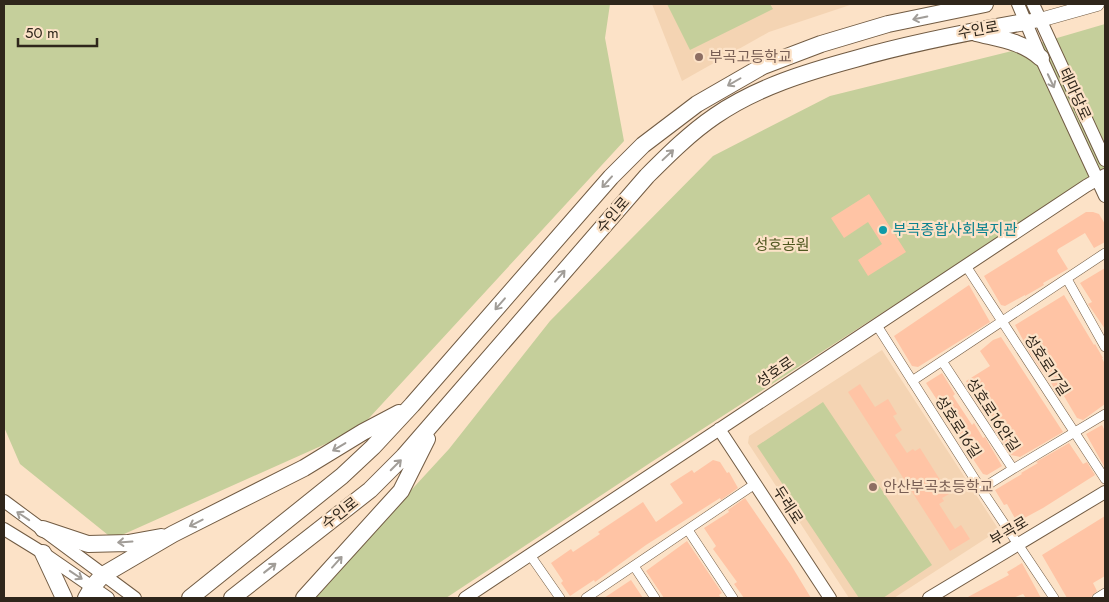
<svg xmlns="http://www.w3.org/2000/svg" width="1109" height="602" font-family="Jost,'Noto Sans KR',sans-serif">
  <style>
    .built { fill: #f4d4b3 }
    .green { fill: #c5cf9b }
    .building { fill: #ffc4a5 }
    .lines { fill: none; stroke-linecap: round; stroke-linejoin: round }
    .street-casing { stroke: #715b43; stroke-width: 10 }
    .secondary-casing { stroke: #715b43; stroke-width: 14 }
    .primary-casing { stroke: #715b43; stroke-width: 15 }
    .highway-casing { stroke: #715b43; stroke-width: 18 }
    .street { stroke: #fff; stroke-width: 9 }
    .secondary { stroke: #fff; stroke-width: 12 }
    .primary { stroke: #fff; stroke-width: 14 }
    .highway { stroke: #fff; stroke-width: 16 }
    .oneway { stroke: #a19d98 }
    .education-dot { fill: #8d6e63; stroke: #fce2c7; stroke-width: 2 }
    .culture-dot { fill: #0f9aa8; stroke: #fce2c7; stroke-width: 2 }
    .labels { text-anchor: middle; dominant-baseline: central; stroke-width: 4.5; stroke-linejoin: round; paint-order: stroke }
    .street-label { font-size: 15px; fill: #2f261b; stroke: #fce2c7 }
    .education-label { font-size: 15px; fill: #785e54; stroke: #fce2c7; text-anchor: start }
    .culture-label { font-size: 15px; fill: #0d838f; stroke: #fce2c7; text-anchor: start }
    .park-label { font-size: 15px; fill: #4f5720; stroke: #fce2c7 }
  </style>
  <rect width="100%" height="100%" fill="#fce2c7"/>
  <path class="built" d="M652,4h201l-84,28 -87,49z
    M882,350l117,180 -105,68h-45l-101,-155 1,-7z"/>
  <path class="green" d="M4,4h606l-5,34 19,103 -265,288 -246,110 -93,-75 -16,-37z
    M667,4h103l3,5 -83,41z
    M1105,24v148l-22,11 -430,278 -207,137h-134l137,-149 101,-128 163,-165 117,-60 186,-46z
    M823,402l109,163 -49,33h-24l-102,-152z"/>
  <path class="building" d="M869,194l37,58 -38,24 -10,-16 24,-16 -14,-22 -24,16 -13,-20z
    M1086,212h7l6,2 6,10v18l-11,6 -9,-15 -27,16 -1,2 11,18 -25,14 1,2 -19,11v-1l-20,11 -4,-1 -17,-29z
    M1105,268v61l-17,-25 4,-2 -12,-19z
    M969,285l21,37 -72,45 -6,-1 -18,-30z
    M1064,295l30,50 1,-1 8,14h-1l3,6v40l-22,16 -6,-2 -19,-32 -4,2 -10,-17 -1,1 -13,-19 -15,-28z
    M1001,337l62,95 -43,25 -9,-2 -16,-24 4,-3 -11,-18 3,-1 -13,-20 -5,3 -7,-11 24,-15 -10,-15 13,-11z
    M942,373l13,21 -2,2 19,29 2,-2 9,15 2,-1 17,29 -15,9 -4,-1 -10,-15 2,-1 -49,-75z
    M860,384l15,23 13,-8 9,15 -4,2 9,14 -7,5 12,18 6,-4 2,2 5,-3 29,46 -7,4 2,3 -5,3 16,25 6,-4 9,14 -20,12 -102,-159z
    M1102,425l3,6v37l-19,-34z
    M1069,443l14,21 4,-2 8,13 -52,33 -26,14 -10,-18 -3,1 -9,-15 27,-16 -1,-1 17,-10 -2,-1z
    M713,460l7,2 7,11 2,-1 9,16 -17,12 -1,-2 -74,47 -51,37 -1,-2 -24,16 -9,-13 2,-2 -12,-18 20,-14 2,3 27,-18 -2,-2 45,-30 13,20 27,-19 -13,-19 22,-14 2,3z
    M745,498l46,67 20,33h-67l-10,-14 3,-2 -24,-33 3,-3 -12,-18 25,-16 -1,-2z
    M1105,516v60l-12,7 4,8 -6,6 -3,1h-21l-25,-43z
    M687,541l35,52 -3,2 2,3h-57l-18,-27z
    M1022,563l19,35h-15l-3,-4 -10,4h-47l43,-23 -2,-3z
    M631,580l12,18h-39z"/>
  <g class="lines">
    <defs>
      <path id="street" d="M966,266l139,213
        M1067,279l38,68
        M876,324l105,165 73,109
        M942,361l71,108 92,-55
        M912,381l193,-128
        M981,489l32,-20
        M688,530l45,68
        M530,555l30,43
        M634,566l21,32
        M586,598l169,-114
        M1097,598l8,-5"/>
      <path id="secondary" d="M1018,4l23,54 64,138
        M1033,4l72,156
        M719,429l111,169
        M4,501l131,97
        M4,529l39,24 65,45
        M465,598l621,-412 19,-11
        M929,598l176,-106"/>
      <path id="primary" d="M1025,22l15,-2 57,-16"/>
      <path id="highway" d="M976,33c24,6 46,8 65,25
        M43,529l45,15 40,-1 33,-6
        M43,553l21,45
        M86,598l7,-12 10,-11 70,-41 131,-66 59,-36 36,-19
        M190,598l152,-122 31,-29 39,-42 199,-228 32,-32 54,-41 66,-38 58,-22 67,-20 97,-20
        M232,598l138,-108 34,-34 243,-280c21,-21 43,-43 68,-60 42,-29 92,-44 140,-57 56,-16 113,-27 170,-37
        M304,598l97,-107 26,-52"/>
    </defs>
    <use href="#street" class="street-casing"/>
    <use href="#secondary" class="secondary-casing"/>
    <use href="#primary" class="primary-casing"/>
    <use href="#highway" class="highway-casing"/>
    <use href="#street" class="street"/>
    <use href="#secondary" class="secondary"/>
    <use href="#primary" class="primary"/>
    <use href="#highway" class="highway"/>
  </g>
  <defs><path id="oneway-shaft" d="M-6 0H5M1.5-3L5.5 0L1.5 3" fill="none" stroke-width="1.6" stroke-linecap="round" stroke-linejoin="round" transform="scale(1.25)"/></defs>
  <g class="oneway">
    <use href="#oneway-shaft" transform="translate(920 18) rotate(168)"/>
    <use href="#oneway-shaft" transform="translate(1051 81) rotate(65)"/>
    <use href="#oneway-shaft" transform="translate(734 82) rotate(150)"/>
    <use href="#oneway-shaft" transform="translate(668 155) rotate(-43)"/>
    <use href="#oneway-shaft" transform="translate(607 182) rotate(132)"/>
    <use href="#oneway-shaft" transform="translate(560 276) rotate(-49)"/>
    <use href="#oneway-shaft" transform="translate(500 304) rotate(131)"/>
    <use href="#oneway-shaft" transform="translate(339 447) rotate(149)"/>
    <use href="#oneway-shaft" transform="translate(396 465) rotate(-45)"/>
    <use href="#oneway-shaft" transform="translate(23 516) rotate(-146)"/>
    <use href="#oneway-shaft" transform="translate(196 523) rotate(153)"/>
    <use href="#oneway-shaft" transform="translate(125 542) rotate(176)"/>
    <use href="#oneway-shaft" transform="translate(337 562) rotate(-48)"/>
    <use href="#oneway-shaft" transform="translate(270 568) rotate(-38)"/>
    <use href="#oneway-shaft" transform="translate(76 575) rotate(34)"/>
  </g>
  <g class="education-dot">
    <circle cx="699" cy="57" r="5"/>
    <circle cx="873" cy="487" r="5"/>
  </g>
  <circle class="culture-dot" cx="883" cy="230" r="5"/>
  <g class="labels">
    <g class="street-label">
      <text transform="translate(978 30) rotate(-10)">수인로</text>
      <text transform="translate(1075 94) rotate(65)">태마당로</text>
      <text transform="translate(613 215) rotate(-49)">수인로</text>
      <text transform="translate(1047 365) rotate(57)">성호로17길</text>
      <text transform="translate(775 372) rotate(-34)">성호로</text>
      <text transform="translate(993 415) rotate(57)">성호로16안길</text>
      <text transform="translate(958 427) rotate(57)">성호로16길</text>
      <text transform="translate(788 505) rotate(57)">두레로</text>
      <text transform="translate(340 513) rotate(-38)">수인로</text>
      <text transform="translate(1009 531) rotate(-31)">부곡로</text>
    </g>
    <g class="education-label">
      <text x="709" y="57">부곡고등학교</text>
      <text x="883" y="487">안산부곡초등학교</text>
    </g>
    <g class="culture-label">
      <text x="893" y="230">부곡종합사회복지관</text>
    </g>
    <g class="park-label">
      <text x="782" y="245">성호공원</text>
    </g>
  </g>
  <rect width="1109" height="602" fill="none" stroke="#2f261b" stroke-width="10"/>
  <path d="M18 38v8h79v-8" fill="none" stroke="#2f261b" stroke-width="2.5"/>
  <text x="25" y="38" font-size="15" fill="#2f261b" stroke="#fce2c7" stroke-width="4" paint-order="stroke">50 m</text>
</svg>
